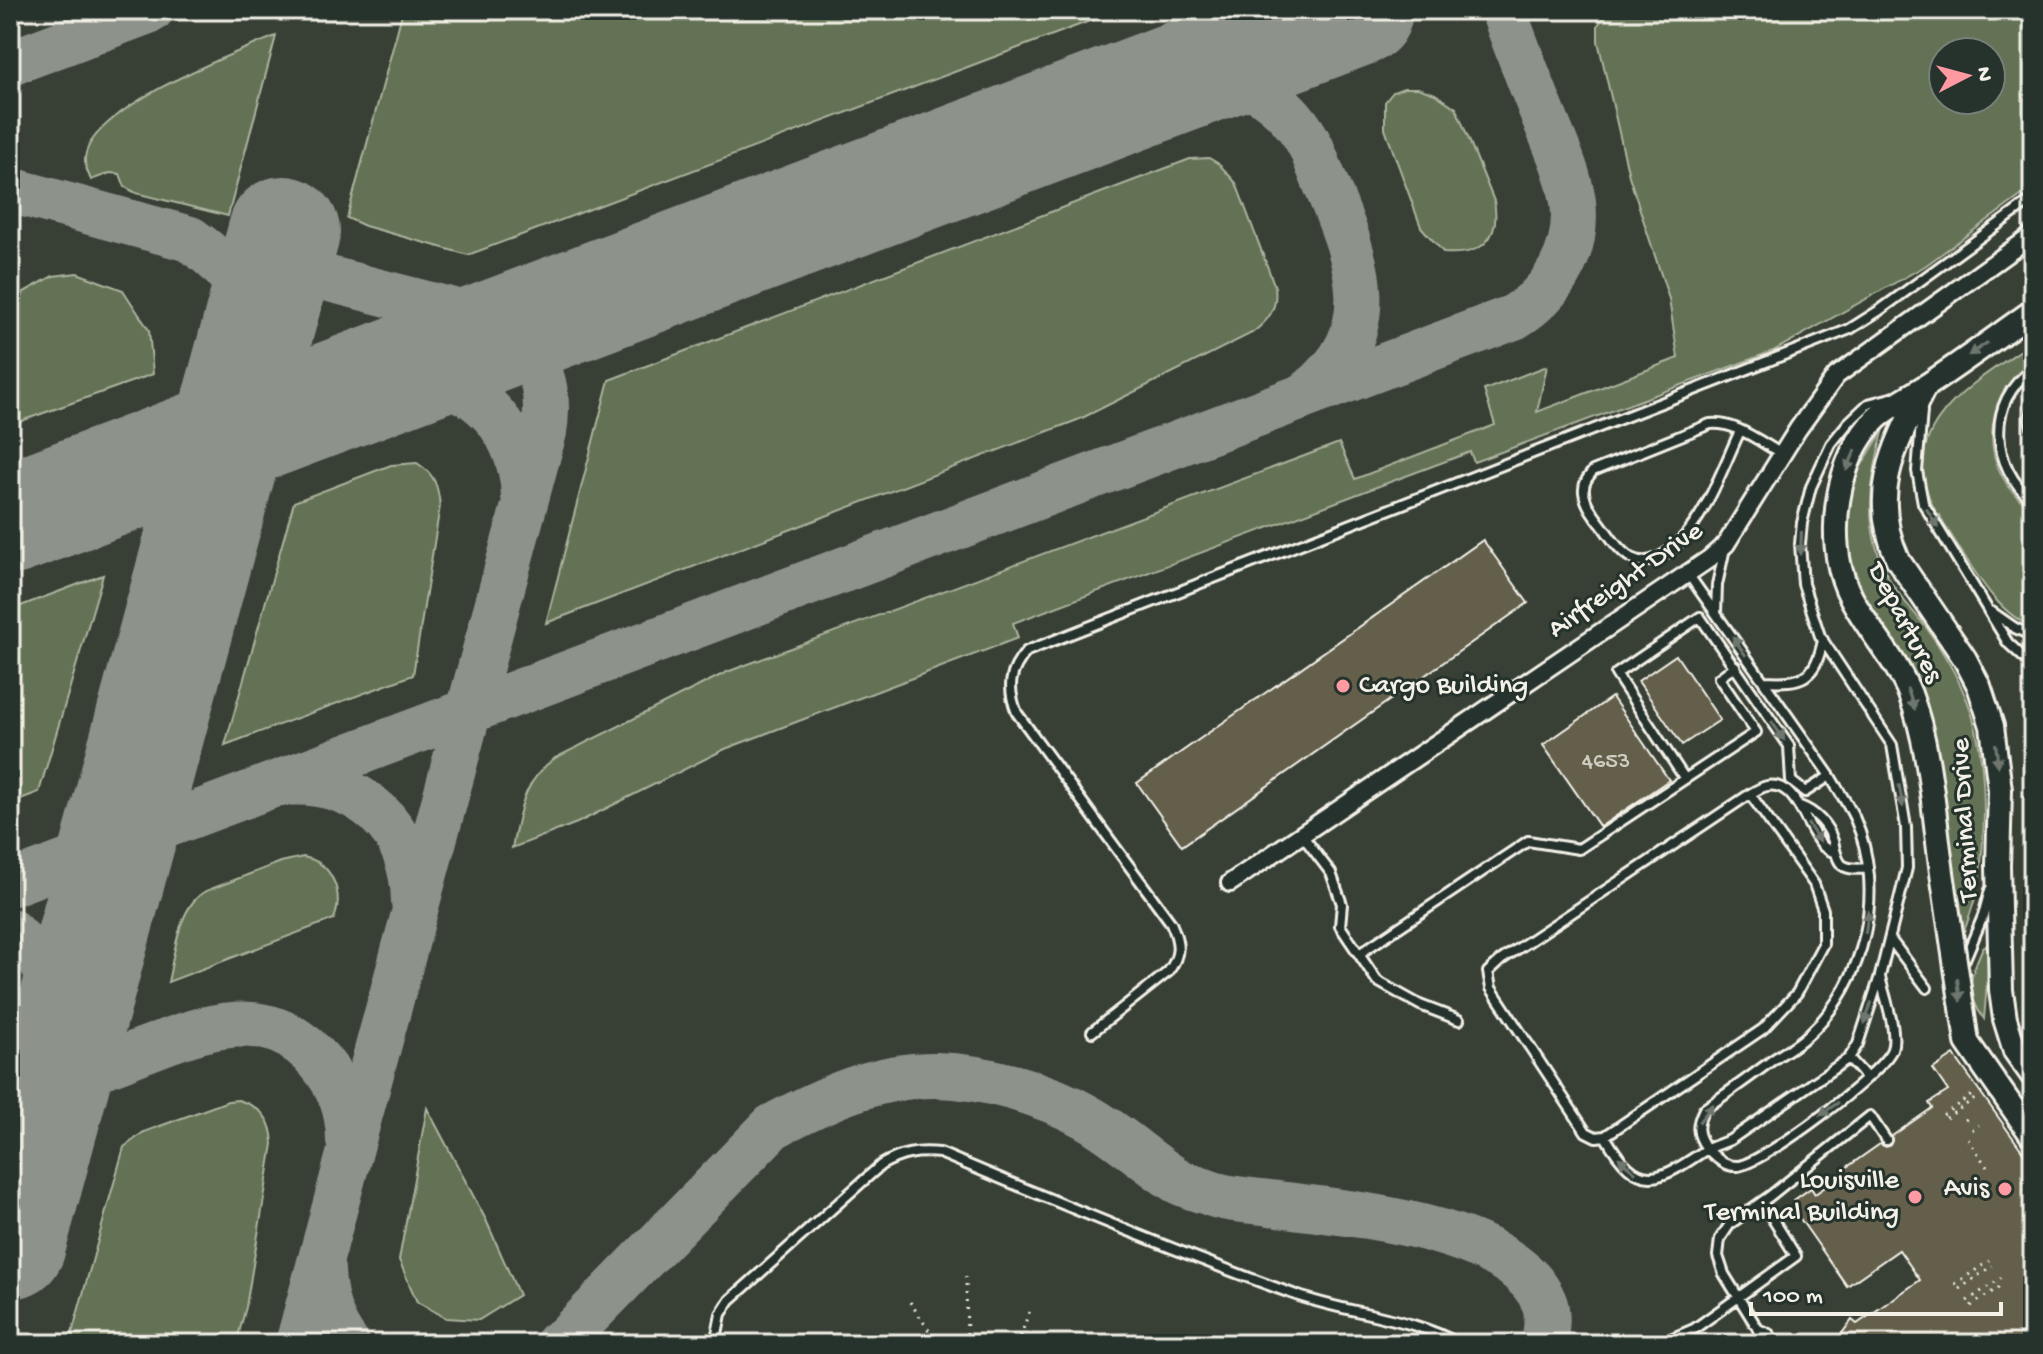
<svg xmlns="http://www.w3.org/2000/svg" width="2043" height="1354" font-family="'Gochi Hand',sans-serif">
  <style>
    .built { fill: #384036; fill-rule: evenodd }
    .green { fill: #647254; stroke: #acb29e; stroke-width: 2; fill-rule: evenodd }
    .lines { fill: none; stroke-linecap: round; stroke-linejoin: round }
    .taxiway { stroke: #8d928a; stroke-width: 46 }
    .runway { stroke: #8d928a; stroke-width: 112 }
    .building { fill: #635f4c; stroke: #f4f1e8; stroke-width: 2 }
    .service-casing { stroke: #f4f1e8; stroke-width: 14 }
    .minor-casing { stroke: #f4f1e8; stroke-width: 22 }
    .secondary-casing { stroke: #f4f1e8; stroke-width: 28 }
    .path { stroke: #f4f1e8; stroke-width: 3; stroke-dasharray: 2 6; stroke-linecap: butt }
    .service { stroke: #26332d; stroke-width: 8 }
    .minor { stroke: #26332d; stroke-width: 16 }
    .secondary { stroke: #26332d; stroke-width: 22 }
    .secondary-bridge-casing { stroke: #f4f1e8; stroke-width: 28; stroke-linecap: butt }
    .secondary-bridge { stroke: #26332d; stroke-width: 22 }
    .oneway { fill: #6e766e }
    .poi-dot { fill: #ff9aa2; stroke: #26332d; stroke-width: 3 }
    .labels { text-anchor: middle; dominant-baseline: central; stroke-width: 6; stroke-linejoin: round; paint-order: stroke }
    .number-label { font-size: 24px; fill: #d0ccc1 }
    .street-label { font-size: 28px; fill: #f4f1e8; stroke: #26332d }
    .poi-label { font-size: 28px; fill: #f4f1e8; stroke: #26332d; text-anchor: end }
  </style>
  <rect width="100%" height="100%" fill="#26332d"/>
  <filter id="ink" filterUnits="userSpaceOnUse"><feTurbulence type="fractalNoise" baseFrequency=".0125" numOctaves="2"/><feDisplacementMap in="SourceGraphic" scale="16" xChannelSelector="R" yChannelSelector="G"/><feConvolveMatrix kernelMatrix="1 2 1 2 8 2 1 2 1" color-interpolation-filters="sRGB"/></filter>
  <g filter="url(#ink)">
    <path class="built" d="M10,10h2023v1334h-2023zM1943,52h48v48h-48z"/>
    <path class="green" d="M403,10h716l-651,245 -103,-29 -18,-8z
      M1609,10h339l55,11 30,-3v169l-108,79 -152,85 -299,111 -4,-10 -457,171 5,15 -293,111 -148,74 -65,25c8,-37 10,-66 43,-90l172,-86 612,-229 16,36 140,-54 -11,-35 63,-24 -10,46 141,-54 -9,-59 -40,-123 -31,-135v-16zM1943,52h48v48h-48z
      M276,36l-48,180 -92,-23 -11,-6 -5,-13 -10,-1 -19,7c-2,-5 -6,-13 -6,-18 -3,-51 151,-110 191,-126z
      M1404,88h14l17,6 21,14 38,93c7,38 -12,55 -50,52l-23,-26 -36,-98v-27l8,-10z
      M1209,158l10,6 17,19 39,104c3,22 -7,34 -23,46l-172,86 -534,204 63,-243 581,-221z
      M77,273l46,17 26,40 4,44 -143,51v-95l14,-38 29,-16z
      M2033,342v17c-52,40 -57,111 0,151v116c-39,-11 -67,-71 -90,-103l-3,-8 -2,1c-50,-87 34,-132 95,-174z
      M1884,429c-15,53 -22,103 7,153 10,17 25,32 37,48 13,19 27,42 36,63 24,53 23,136 14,192 -3,17 -10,35 -16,52l-29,-204 -14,-44 -53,-89 -19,-50v-45l13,-37z
      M417,463c18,11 21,23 23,43l-27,169 -188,70 69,-243 97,-37z
      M103,575l-64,217 -29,11v-193z
      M303,857c30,5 41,37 31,62l-166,63c7,-29 10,-76 38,-91l75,-29z
      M1987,945l3,3 -6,71c-20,-28 -14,-42 -1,-72z
      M238,1100c24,7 34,20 35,44l-27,163 -10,37h-167l55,-197 20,-15 84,-31z
      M427,1108l59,112 33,75 -40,25 -33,-2 -29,-16 -18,-42z"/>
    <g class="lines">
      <path class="taxiway" d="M10,63l141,-53
        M1021,136c37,-13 73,-26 110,-39 22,-8 46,-19 70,-21 48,-3 91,31 111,73 32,87 88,171 -4,244
        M10,190l180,49c38,27 52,44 59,91l-44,172
        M275,265l206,53c51,24 72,57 63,114l-246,912
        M269,424c27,-10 54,-20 81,-30 13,-5 27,-12 41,-14 76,-12 130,43 133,116
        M284,783c76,-6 129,44 130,119
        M10,884l1504,-567c40,-24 65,-67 59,-115 -4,-30 -19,-60 -30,-88 -14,-34 -27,-69 -40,-104
        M10,931l29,27 15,23 8,47 -44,167
        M73,1025l43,-155 10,-16 28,-23
        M10,1101c38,-14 76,-29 114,-43 66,-25 139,-63 196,4 19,22 29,50 29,79
        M322,1270c1,28 8,51 25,74
        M557,1344l8,-5 207,-212c51,-28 105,-53 165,-52 47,1 110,19 150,42 32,18 59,44 89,63 10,6 23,9 34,13 18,7 40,7 60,10 72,10 241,21 274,99 5,12 2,29 0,42"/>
      <path class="runway" d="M10,519l1347,-509
        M10,1243l274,-1011"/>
    </g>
    <path class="building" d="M1483,540l45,63 -346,243 -45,-63z
      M1676,655l44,65 -38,25 -44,-64z
      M1612,697l57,83 -69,47 -57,-82z
      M1954,1055l79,111v178h-199l18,-24 5,4 63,-44 -21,-30 -52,36 -53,-76 5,-4 -5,-6 17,-12 4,6 30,-21 -2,-3 37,-26 6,3 4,-2 2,-9 40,-28 -3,-5 19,-12 -15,-22z"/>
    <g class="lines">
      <defs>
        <path id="service" d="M2033,370c-48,29 -42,99 0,130
          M2033,406l-3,13 3,12
          M1922,411l-5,60 6,32 85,140 25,23
          M1740,431c-18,38 -37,95 -71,120 -34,26 -50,-2 -68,-27 -7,-9 -16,-20 -17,-32 -1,-9 4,-15 9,-21l117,-47c25,-3 50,18 72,30
          M1688,574l142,202 -25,16 -14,-11 -2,-35 -89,-129 -84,57 69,105 71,-47 -37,-54 16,-12
          M1992,612l23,16 18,8
          M1716,613l1,-28 8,-37
          M1764,681c38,2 51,-1 59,-41
          M1830,776c8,14 18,28 25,43 31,71 11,162 -46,215 -10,10 -23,17 -35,25 -23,17 -46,34 -70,50 -8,16 -8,25 3,40l23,-9 119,-82 9,-14 22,-68 27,-108 -1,-41 -14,-82 -72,-109 -17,-52 -3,-40 2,-21 9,-36 20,-43 17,-21 20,-19 23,-6
          M1750,794l64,90 9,26v34l-26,49 -34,36 -158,107 -9,1 -10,-5 -95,-144 -3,-16 13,-12z
          M1750,794c5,-3 12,-7 17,-8 31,-6 39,46 57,61 4,3 8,4 11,6
          M1800,806c16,6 28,19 33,35 2,8 3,18 9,24 7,5 17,4 25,3
          M1302,835l29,38 11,31 -2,22 37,55 43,24 39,15
          M1890,939l37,49
          M1359,954l169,-113 51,8 106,-70
          M1965,959l18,-43 7,-26
          M1092,1032l76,-60c13,-17 12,-29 3,-49l-154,-210c-10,-25 -8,-42 10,-62l823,-322 30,-19 153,-111
          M1849,1058l18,20
          M1605,1136c34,59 53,46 102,13 10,9 17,18 31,17 26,-3 146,-93 154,-117 6,-17 -8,-55 -12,-72
          M1758,1329l11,5 7,10
          M715,1344l6,-30 9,-14 151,-135c21,-12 36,-14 59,-12 118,50 236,99 356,142 53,19 113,21 163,49
          M1659,1344l35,-15 102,-73 -34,-54
          M1761,1344l-3,-15 -34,-55 -6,-18 2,-17 10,-15 40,-28 100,-80 16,24"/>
        <path id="minor" d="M1230,883l479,-324 17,-15 72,-115 38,-53 197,-141"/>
        <path id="secondary" d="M1924,388c-30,59 -56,106 -26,172l67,99 14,27 13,40 8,64 -2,76 3,124 4,29 10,32 18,25
          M1944,886c-10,-62 -12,-134 -34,-192 -15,-38 -46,-67 -63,-105 -22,-50 -11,-133 30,-171 13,-12 31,-20 46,-30 37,-24 73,-51 110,-77"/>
      </defs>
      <use href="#service" class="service-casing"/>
      <use href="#minor" class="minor-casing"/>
      <use href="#secondary" class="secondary-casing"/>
      <path class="path" d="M1943,1115l30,-21
        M1946,1118l30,-20
        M1965,1120l7,-4
        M1972,1130l7,-5
        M1968,1139l19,28
        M2025,1255l3,-2
        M966,1276l1,68
        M1955,1284l34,-23
        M1959,1289l33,-23
        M1967,1301l34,-23
        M910,1302l28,42
        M1971,1306l33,-22
        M1018,1344l11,-32"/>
      <use href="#service" class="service"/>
      <use href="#minor" class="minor"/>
      <use href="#secondary" class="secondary"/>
      <defs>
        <path id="secondary-bridge" d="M1944,886l23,156 66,95"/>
      </defs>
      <use href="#secondary-bridge" class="secondary-bridge-casing"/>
      <use href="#secondary-bridge" class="secondary-bridge"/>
    </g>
    <defs><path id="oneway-solid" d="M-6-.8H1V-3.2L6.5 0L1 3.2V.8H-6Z" transform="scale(2)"/></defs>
    <g class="oneway">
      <use href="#oneway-solid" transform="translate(1978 349) rotate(146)"/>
      <use href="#oneway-solid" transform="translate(1851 460) rotate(114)"/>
      <use href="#oneway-solid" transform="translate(1932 518) rotate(59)"/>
      <use href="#oneway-solid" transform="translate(1801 543) rotate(92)"/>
      <use href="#oneway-solid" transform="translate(1739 646) rotate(-125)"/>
      <use href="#oneway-solid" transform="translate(1911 699) rotate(70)"/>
      <use href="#oneway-solid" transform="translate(1778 731) rotate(56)"/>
      <use href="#oneway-solid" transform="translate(1997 755) rotate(83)"/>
      <use href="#oneway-solid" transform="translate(1901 796) rotate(80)"/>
      <use href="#oneway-solid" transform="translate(1814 833) rotate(56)"/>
      <use href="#oneway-solid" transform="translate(1867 922) rotate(-82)"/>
      <use href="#oneway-solid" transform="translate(1959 990) rotate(82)"/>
      <use href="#oneway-solid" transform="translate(1868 1013) rotate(108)"/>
      <use href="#oneway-solid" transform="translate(1829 1109) rotate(145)"/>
      <use href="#oneway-solid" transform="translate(1706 1113) rotate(-52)"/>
      <use href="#oneway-solid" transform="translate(1627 1165) rotate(-139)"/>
    </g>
  </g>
  <g class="poi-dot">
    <circle cx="1343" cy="686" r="8"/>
    <circle cx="2005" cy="1189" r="8"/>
    <circle cx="1915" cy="1197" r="8"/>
  </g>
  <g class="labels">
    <g class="number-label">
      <text x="1606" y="762">4653</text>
    </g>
    <g class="street-label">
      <text transform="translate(1626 581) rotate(-35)">Airfreight Drive</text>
      <text transform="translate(1904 623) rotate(62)">Departures</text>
      <text transform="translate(1966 820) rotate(-93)">Terminal Drive</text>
    </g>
    <g class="poi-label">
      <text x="1359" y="686" text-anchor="start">Cargo Building</text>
      <text x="1899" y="1181">Louisville<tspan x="1899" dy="32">Terminal Building</tspan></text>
      <text x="1989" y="1189">Avis</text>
    </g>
  </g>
  <rect width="2043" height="1354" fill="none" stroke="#26332d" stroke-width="40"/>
  <rect x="20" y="20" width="2003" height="1314" fill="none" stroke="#f4f1e8" stroke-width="3" filter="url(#ink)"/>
  <g transform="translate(1967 76) rotate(84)"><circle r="38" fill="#26332d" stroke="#787f78" stroke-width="2"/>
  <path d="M0-6L14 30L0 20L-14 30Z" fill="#ff9aa2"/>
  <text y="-12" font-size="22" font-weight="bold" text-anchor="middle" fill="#f4f1e8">N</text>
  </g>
  <path d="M1751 1302v12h250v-12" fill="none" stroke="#f4f1e8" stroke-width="4"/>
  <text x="1763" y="1302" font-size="24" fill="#f4f1e8" stroke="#26332d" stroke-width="6" paint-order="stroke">100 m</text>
</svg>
